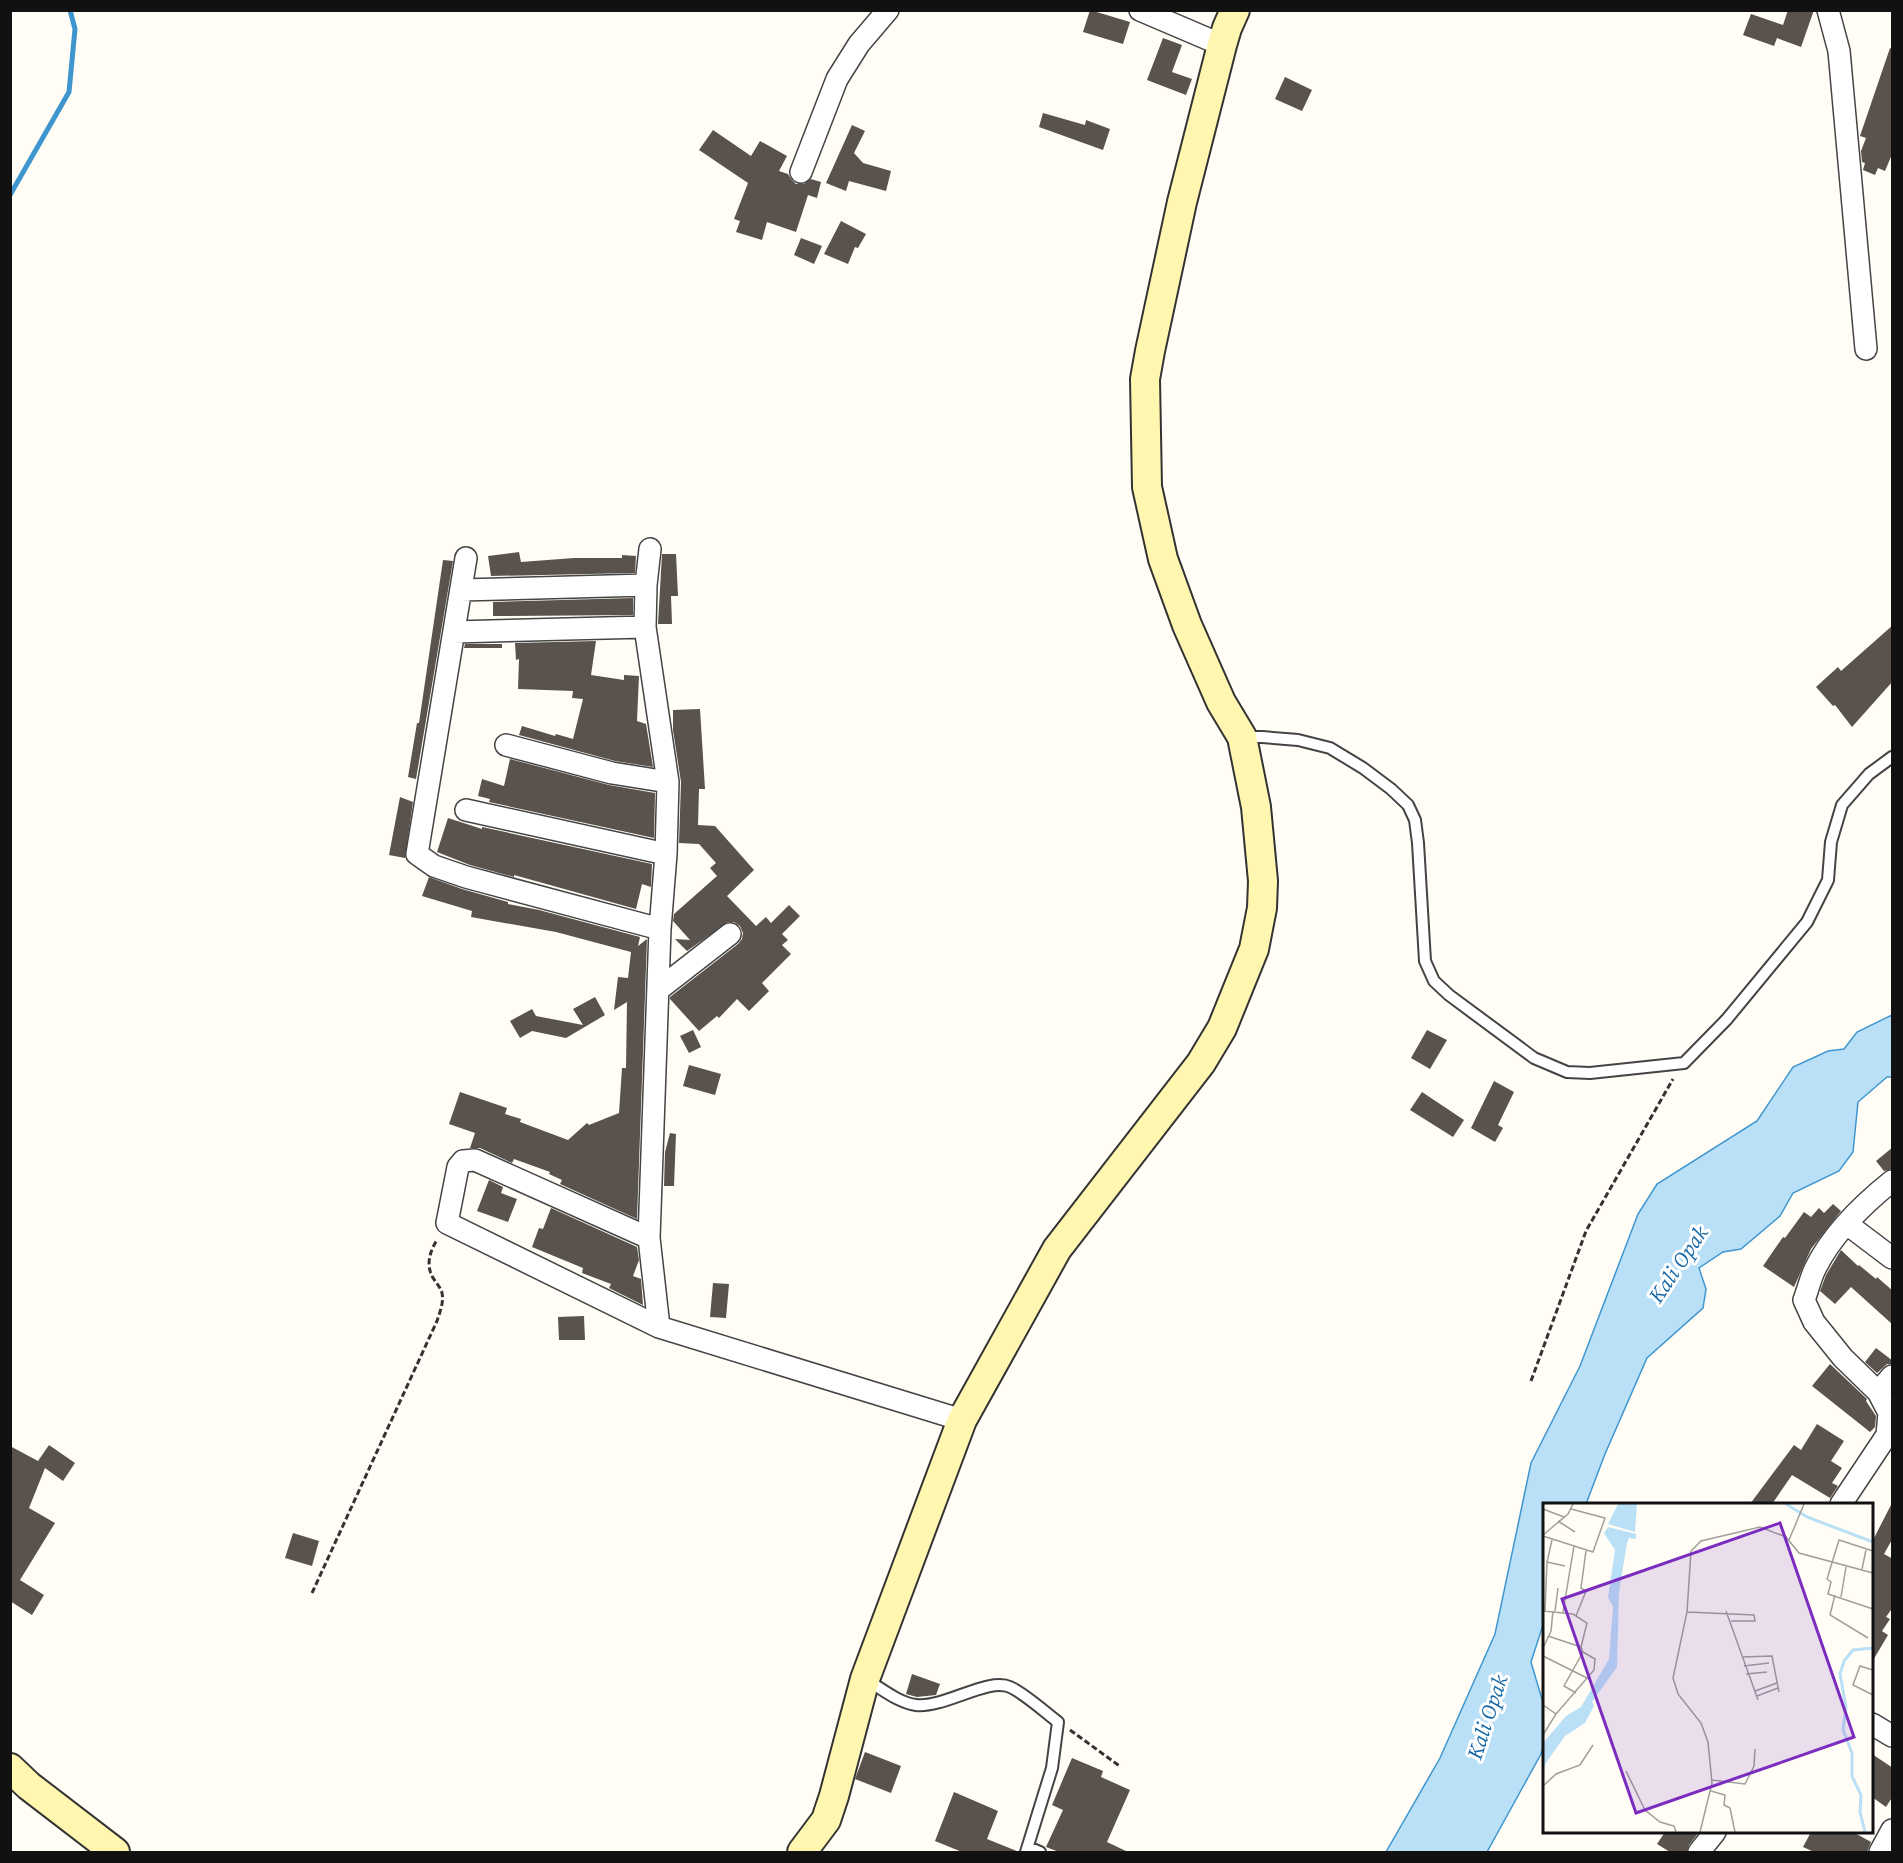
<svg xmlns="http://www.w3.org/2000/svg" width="1903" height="1863" font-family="'Source Serif 4',serif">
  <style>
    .water { fill: #b9e0f7; stroke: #3f96cf; stroke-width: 1.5 }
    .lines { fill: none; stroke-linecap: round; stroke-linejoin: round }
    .stream { stroke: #3f96cf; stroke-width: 5 }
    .building { fill: #5a524d }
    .lane-casing { stroke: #444; stroke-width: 14 }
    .street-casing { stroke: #444; stroke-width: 24 }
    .secondary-casing { stroke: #333; stroke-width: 32 }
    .path { stroke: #333; stroke-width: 3; stroke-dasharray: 6 3; stroke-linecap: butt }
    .lane { stroke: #fff; stroke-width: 10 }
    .street { stroke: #fff; stroke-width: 21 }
    .secondary { stroke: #fff6b0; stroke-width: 28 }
    .labels { text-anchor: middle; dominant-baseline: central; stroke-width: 6; stroke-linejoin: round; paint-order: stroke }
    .water-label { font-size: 21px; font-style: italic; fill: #1768a6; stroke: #fff }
    .inset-river { fill: none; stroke: #b9e0f7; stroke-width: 3 }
    .inset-road { fill: none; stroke: #a09f9a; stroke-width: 1.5 }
    .view { fill: #7b2cbf; fill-opacity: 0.15; stroke: #7b2cbf; stroke-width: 3 }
    .inset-edge { fill: none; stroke: #111; stroke-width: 3 }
  </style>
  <rect width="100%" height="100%" fill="#fffdf5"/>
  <path class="water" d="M1892,1015v62h-5l-29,25 -5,50 -14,19 -46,22 -13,23 -39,33 -18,3 -24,16 7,21 -3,19 -56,50 -42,96 -19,50h-42v118l-13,40 13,44v38l-3,10 -54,98h-101l54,-94 55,-124 36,-171 49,-97 58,-152 19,-30 100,-63 36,-54 35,-16 16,-2 13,-17z"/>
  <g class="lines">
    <path class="stream" d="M10,195l59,-103 6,-63 -5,-19"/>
  </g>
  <path class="building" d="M1090,10l40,12 -7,22 -40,-12z
    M1788,10h26l-13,37 -24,-9 -3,8 -31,-11 8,-21 32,11z
    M1163,38l19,7 -10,27 20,7 -6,16 -39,-15z
    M1890,48l3,1v103l-8,19 -7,-3 -3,7 -12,-5 2,-7 -3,-1 -1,-11 5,-13 -6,-2z
    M1285,77l27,13 -10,21 -27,-12z
    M1043,113l42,12 1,-5 24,9 -7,21 -64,-23z
    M852,125l13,6 -11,22 9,10 28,8 -5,20 -37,-10 -3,10 -20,-8z
    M713,130l38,26 9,-15 27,15 -8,15 9,3 3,5 5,5h8l7,-5 10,3 -4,16 -9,-3 -12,37 -29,-10 -5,18 -26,-8 4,-11 -6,-2 14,-36 -49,-33z
    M841,221l25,13 -8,14 -3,-1 -7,17 -24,-10z
    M801,238l21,8 -8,18 -20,-9z
    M519,552l2,10 53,-4h48v-3l14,1 -1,17 -144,3 -3,-20z
    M662,554h14l2,42h-7l1,28h-14z
    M443,560l10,1 -37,218 -8,-2 9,-54h2z
    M633,598v17l-140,1v-14z
    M1893,625v56l-41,46 -17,-22 -2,1 -17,-19 22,-20 3,4z
    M596,641l-5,34 33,5v-5l15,1 -2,45 9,3 7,43 -38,-6 -96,-26 3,-9 33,10 1,-2 17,5 10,-40 -11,-1 1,-7 -55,-2 1,-30 -3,1 -1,-17z
    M465,644h37v4h-38z
    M700,709l5,80h-6l-1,36 17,1 39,44 -27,26 29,30 10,-9 5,6 18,-18 11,11 -18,18 6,6 -6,5 9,9 -29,29 7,8 -20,20 -12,-12 -18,19 -2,-2 -18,15 -29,-32v-2l68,-53 4,-5 1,-6 -3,-7 -6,-4h-6l-41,29 -12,-12 15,1 -17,-19 1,-7 43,-38 -7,-8 6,-5 -17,-19 -20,-1 2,-61 -8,-52v-20z
    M510,759l99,26 46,8 -1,45 -165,-36 1,-3 -12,-3 4,-17 22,7z
    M400,797l13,5 -8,56 -16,-3z
    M448,818l34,11v-2l170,37 -1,23 -9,-3 -6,25 -122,-34v2l-44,-12 -33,-13z
    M429,877l33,12 46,13v2l31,6 101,27 -2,9 9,-7 -10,280 -77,-35 2,-4 -13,-6 1,-2 -36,-13 -2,4 -32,-15h-10l5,-15 -26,-9 11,-32 47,16 -2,6 16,5 -1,3 48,18 19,-17 2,2 30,-12 3,-45h4l1,-66 -13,8 4,-33 10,1 3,-26 -75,-20 -85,-15 1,-6 -50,-15z
    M595,997l10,18 -39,23 -34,-7 -12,7 -10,-17 22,-12 4,7 47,9 -10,-16z
    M693,1030l8,17 -12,6 -9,-17z
    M1427,1030l20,10 -17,29 -19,-11z
    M689,1065l32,9 -6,21 -32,-9z
    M1494,1081l20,11 -16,33 5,3 -8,14 -24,-14z
    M1422,1092l42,28 -11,17 -43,-27z
    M670,1133l6,1 -2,52h-10l1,-34z
    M1893,1147v22l-9,2 -8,-10z
    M489,1180l14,7 -2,6 16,6 -9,23 -31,-11z
    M1833,1204l8,7 -30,38 -17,38 -31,-21 20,-29 2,1 19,-26 7,5 8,-9 5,5z
    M551,1208l86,39 2,13 -6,16 8,3 2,26 -34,-17 2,-4 -29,-11 1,-5 -51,-21 7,-19 4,1z
    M1841,1250l17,16 1,-1 17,14 1,-2 16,14 -1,33 -41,-37 -16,17 -15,-13 6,-16z
    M713,1283l16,1 -3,34 -16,-1z
    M584,1316l1,24h-26l-1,-23z
    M1876,1348l17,13v3h-6l-10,9 -12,-11z
    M1830,1364l37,35 -1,2 10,15 -1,11 -5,5 -58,-46z
    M1817,1424l27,17 -13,20 11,7 -10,15 6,3 -8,12 -38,-23 -20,29h-22l44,-59 7,5z
    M49,1445l26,18 -12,18 -18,-13 -16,40 26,15 -35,57 24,15 -12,20 -22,-14v-155l28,15z
    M1893,1501v37l-9,16 9,5v48l-7,10 4,2 -8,12 6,4 -16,27v-120z
    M293,1533l26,8 -7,25 -27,-8z
    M912,1674l28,10 -4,11 -19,2 -11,-3z
    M865,1752l36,14 -10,27 -36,-14z
    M1872,1754l21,14v28l-7,11 -14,-10z
    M1072,1758l31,13 -2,6 29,13 -23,52 21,10h-69l-13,-5 17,-37 -11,-5z
    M954,1792l44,19 -11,28 32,13h-57l-27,-11z
    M1665,1832h34l-10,13 -2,7h-17l-13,-8z
    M1811,1832h42l18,10 -4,10h-53l-11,-5z"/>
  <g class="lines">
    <defs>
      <path id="lane" d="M1243,737h19l36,3 32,8 33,20 28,21 17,16 7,15 3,23 7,118 9,20 15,14 85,63 33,14 23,1 94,-10 43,-44 80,-97 21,-42 3,-38 11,-37 27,-31 23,-17
        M867,1680c15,9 32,23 49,25 29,3 72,-28 94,-18 14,6 35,25 48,35l-6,46 -26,84
        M1028,1847l12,5"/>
      <path id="street" d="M1140,10l82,35
        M1828,10l11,41 27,298
        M801,172l36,-93 22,-35 29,-34
        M650,549l-4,36 -1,42 23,155 -2,72 -6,75 -11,309 10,89
        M466,558l-49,296 17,12 32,11 194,52
        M461,590l185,-5
        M454,632l191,-5
        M506,745l106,28 56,9
        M466,810l200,44
        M658,990l72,-56
        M1847,1224l45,34
        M649,1238l-174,-78 -12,1 -5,6 -11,56 212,104 303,93
        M1878,1392l-35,-34 -29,-36 -10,-22c4,-10 6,-21 11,-31 17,-35 47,-64 77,-88
        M1841,1504l46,-69 2,-22 -11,-21 14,-16
        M1872,1724l20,12
        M1699,1852l16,-20
        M1880,1852l12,-22"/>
      <path id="secondary" d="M10,1768l19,18 86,66
        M802,1852l24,-32 8,-24 31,-117 97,-259 95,-171 144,-186 21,-35 32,-79 8,-41 1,-27 -7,-74 -14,-70 -21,-35 -34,-77 -24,-66 -16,-72 -2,-108 5,-28 32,-149 40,-157 5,-17 8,-18"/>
    </defs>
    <use href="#lane" class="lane-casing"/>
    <use href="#street" class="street-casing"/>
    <use href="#secondary" class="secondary-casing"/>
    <path class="path" d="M1531,1381l55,-150 87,-152
      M312,1593l125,-272c3,-9 7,-19 5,-28 -2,-7 -7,-11 -10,-17 -6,-12 -2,-25 5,-36
      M1070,1730l51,37"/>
    <use href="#lane" class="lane"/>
    <use href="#street" class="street"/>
    <use href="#secondary" class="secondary"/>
  </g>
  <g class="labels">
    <g class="water-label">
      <text transform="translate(1678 1264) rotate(-56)">Kali Opak</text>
      <text transform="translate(1487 1717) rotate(-72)">Kali Opak</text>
    </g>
  </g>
  <g transform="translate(1543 1503)">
    <rect width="330" height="330" fill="#fffdf5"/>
    <path d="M75,1h19l-2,28 -27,-8zM65,24l28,7v5l-7,-1 -2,5 -8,49 -2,75 -25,35 2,4 -9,17 -20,13 -22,31v-24l23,-27 15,-9 28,-48 4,-52 -5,-10 7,-47 -11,-17z" fill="#b9e0f7"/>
    <path class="inset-river" d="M243,1l21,13 66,25M322,329l-5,-20 1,-17 -9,-19v-23l-9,-23 3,-23 -6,-33 4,-13 9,-11 20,-2"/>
    <path class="inset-road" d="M0,6l21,8M15,18l17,11M0,32l25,-21 5,-10M0,33l50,16 12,-34 -34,-9M246,37l15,-36M330,48l-34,-11 -12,39 4,3 -3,12 45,15M4,59l18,4M319,66l4,-19M292,92l-5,20 38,23M298,94l5,-30M0,108l30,3 14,9 -6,24 2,5 -19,34 12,7M2,108l2,-49 5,-22M12,108l3,-23M183,108l32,89M20,109l11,-66M144,109l67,3 1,6h-24M33,113l10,-25 -5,-3 5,-37M5,133l33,11M0,145l8,-17 2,-20M0,153l46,23M199,154l30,-1 7,36M201,163l25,-3M330,167l-13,-4 -7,19 20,10M203,171l21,-2M212,188l22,-8M214,193l21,-8M0,202l13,9 -13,21M13,211l38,-44 1,-11 -12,-7M83,268l19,39 15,12 14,4 2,6M169,277l33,4 9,-18 1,-17M0,283l13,-12 24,-9 13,-20M168,288l14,4 -1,10 6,3 5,24M157,329l12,-49 -4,-41 -7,-19 -23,-29 -5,-16 14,-66 4,-61 10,-10 59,-14 26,10 13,16 74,20"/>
    <path class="view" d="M237,20l74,214 -218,76 -74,-214z"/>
    <rect width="330" height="330" class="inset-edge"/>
  </g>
  <rect width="1903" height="1863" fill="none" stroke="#111111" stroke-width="24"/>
</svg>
